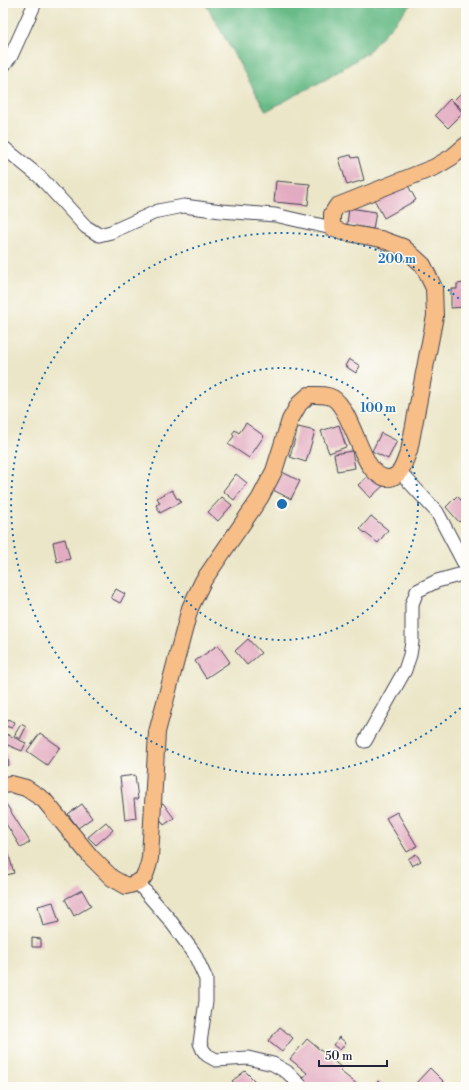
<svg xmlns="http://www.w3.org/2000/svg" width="469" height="1090" font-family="'Libre Bodoni',serif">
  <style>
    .forest { fill: #68bb87; stroke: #456e61 }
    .building { fill: #e3abc1 }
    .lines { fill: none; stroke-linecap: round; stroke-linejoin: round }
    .minor-casing { stroke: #403f50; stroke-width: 15 }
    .major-casing { stroke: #403f50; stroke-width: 18 }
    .minor { stroke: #fff; stroke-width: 13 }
    .major { stroke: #f7be87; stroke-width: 16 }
    .ring { fill: none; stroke: #1f6fb2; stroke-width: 2; stroke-dasharray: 2 4 }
    .centre { fill: #1f6fb2; stroke: #fdfcf7; stroke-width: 2 }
    .ring-label { font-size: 12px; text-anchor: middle; font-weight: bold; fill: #1f6fb2; stroke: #fdfcf7; stroke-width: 3; stroke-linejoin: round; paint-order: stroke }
  </style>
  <rect width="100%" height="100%" fill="#fdfcf7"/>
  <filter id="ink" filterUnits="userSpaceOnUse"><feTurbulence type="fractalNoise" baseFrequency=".025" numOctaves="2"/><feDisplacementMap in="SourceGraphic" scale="8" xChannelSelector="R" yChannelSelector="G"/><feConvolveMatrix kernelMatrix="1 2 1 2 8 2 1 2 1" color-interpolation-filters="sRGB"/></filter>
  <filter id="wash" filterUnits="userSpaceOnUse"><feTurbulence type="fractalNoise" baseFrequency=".012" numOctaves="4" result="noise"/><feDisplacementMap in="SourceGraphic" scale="16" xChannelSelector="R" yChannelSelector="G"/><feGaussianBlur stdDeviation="0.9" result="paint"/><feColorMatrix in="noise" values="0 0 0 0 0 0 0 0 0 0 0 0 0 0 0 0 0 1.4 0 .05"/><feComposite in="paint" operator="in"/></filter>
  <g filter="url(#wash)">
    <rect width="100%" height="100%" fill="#ebe6c8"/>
    <path class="forest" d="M203,3h209l-45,50 -39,25 -62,33 -58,-103z"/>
    <g id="blocks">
      <path class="building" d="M464,90l2,2v18l-2,2 -11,-11z
        M450,99l13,14 -15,15 -13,-13z
        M351,155l1,3 6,-1 6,23 -17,5 -8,-27z
        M276,181l34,3 -2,21 -34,-3z
        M406,182l10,18 -32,18 -10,-19z
        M349,208l27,4 -3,17 -26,-4z
        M465,283v24l-14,1v-19h6v-5z
        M349,359l11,7 -4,7 -11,-7z
        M246,423l18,13 -15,22 -21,-14 6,-8 -2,-2 3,-4 4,3z
        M339,425l7,22 -17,6 -8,-22z
        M298,427l17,4 -9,31 -16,-5z
        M381,433l16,8 -9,18 -16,-8z
        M352,451l3,17 -18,3 -3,-17z
        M282,472l18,9 -9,18 -18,-9z
        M236,474l11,9 -13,17 -11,-9z
        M370,474l15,10 -15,14 -12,-13z
        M172,490l5,9 2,-1 2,4 -21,11 -4,-8 4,-2 -3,-5z
        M457,496l9,9v10l-7,7 -13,-15z
        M222,497l10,8 -14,16 -10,-9z
        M371,516l17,14 -10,13 -18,-14z
        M65,539l5,20 -13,3 -4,-20z
        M116,589l9,5 -5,9 -9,-5z
        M248,639l13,14 -14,12 -12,-14z
        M218,645l12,17 -24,16 -11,-17z
        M7,719l8,3 -3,6 -7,-2z
        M21,724l5,3 -6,12 -6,-3z
        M40,733l20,14 -13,18 -20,-14z
        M6,734l20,9 -4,8 -19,-8z
        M7,753l2,12 -6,2v-13z
        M135,775l3,24h-4l2,19 -11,2 -5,-43z
        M163,803l11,15 -10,7 -10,-16z
        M6,804l24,38 -9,6 -18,-29v-13z
        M82,804l10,14 -14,10 -10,-14z
        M397,812l20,34 -10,6 -21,-34z
        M106,822l7,8 -17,15 -8,-8z
        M8,852l6,21 -11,3v-23z
        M416,854l5,7 -9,5 -4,-7z
        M82,890l9,16 -17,10 -9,-17z
        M53,902l6,20 -16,4 -5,-20z
        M32,938l9,1v8h-9z
        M280,1027l13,11 -11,14 -14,-11z
        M339,1037l7,6 -6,7 -7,-5z
        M307,1039l35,29 -2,3 18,14 -1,2h-51l-6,-5 7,-9 -17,-14z
        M430,1068l14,14 -6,5h-18l-4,-4z
        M245,1071l11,11 -5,5h-14l-5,-6z
        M378,1081l7,6h-12z"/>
    </g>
  </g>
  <g filter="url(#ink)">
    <use href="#blocks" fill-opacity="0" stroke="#403f50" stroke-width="1"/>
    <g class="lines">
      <defs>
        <path id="minor" d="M3,66l8,-10 24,-53
          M3,147l37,30 46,50 13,8 12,-3 47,-21 26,-5 37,5 54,4 57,13
          M400,472l37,40 29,55
          M365,741l40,-71 5,-15 2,-13v-38l5,-13 20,-10 29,-8
          M138,883l31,36 25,34 12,26v22l-6,42 3,7 4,5 9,5 32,-2 25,6 14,8 15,15"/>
        <path id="major" d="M3,785l8,-1 15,4 18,12 47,57 21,21 14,8c19,-4 20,-10 24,-28l7,-126 33,-124 13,-27 57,-83 14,-27 16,-51 9,-16 10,-9c8,0 17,-1 24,3 15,9 26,53 37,68 7,11 21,18 30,5 4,-5 6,-14 9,-20l26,-135 -1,-28 -11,-23 -20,-18 -22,-8 -39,-7 -10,-4v-14l5,-8 98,-39 17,-10 14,-12"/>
      </defs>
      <use href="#minor" class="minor-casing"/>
      <use href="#major" class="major-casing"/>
      <use href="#minor" class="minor"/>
      <use href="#major" class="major"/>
    </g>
  </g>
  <g class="ring">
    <circle cx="282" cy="504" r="136"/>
    <path d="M465 704A271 271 0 1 1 465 304"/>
  </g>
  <circle cx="282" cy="504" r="6" class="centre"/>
  <g class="ring-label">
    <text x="397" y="263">200 m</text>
    <text x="378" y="412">100 m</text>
  </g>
  <rect width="469" height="1090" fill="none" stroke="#fdfcf7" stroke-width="16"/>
  <path d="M319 1060v6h68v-6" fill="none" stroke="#22223b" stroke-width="2"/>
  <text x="325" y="1060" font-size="12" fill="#22223b" stroke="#fdfcf7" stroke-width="3" paint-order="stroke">50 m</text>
</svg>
